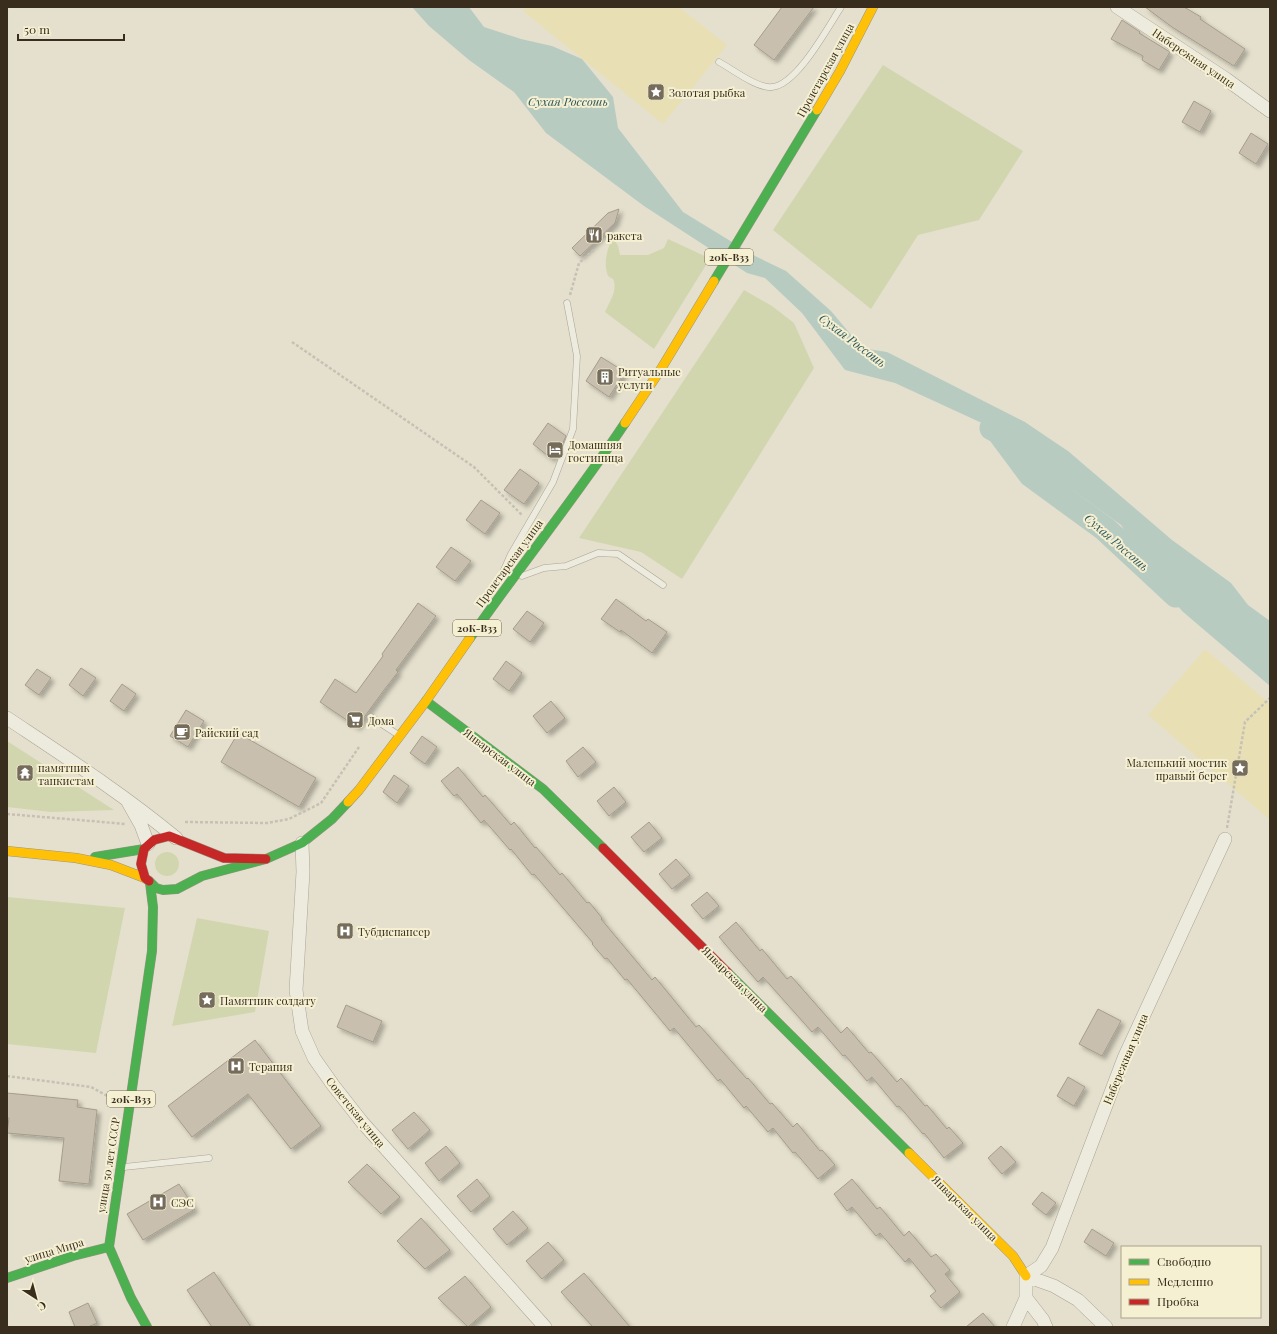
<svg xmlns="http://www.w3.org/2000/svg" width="1277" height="1334" font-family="'Playfair Display',serif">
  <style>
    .green { fill: #d1d6af }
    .sand { fill: #e8dfb4 }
    .water { fill: #b8cbc1 }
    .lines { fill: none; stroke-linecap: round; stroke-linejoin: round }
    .river { stroke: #b8cbc1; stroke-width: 25 }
    .building { fill: #c9bfae; stroke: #a59c8c; filter: url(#shadow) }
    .lane-casing { stroke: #aaa496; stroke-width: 7 }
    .street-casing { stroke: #aaa496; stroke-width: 14 }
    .fast-casing { stroke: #9a9486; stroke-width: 10 }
    .slow-casing { stroke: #9a9486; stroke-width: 10 }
    .jam-casing { stroke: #9a9486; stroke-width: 10 }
    .path { stroke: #c5c1b5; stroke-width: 2.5; stroke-dasharray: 3 2; stroke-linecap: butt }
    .lane { stroke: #edeade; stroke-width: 6 }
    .street { stroke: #edeade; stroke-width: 13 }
    .fast { stroke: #4caf50; stroke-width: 9 }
    .slow { stroke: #ffc107; stroke-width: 9 }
    .jam { stroke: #c62828; stroke-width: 9 }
    .labels { text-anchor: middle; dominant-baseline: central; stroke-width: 4; stroke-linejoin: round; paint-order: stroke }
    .shield { fill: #f6f0d3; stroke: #726854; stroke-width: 1 }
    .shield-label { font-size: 10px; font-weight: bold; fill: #392e1e }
    .street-label { font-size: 11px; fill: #392e1e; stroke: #f6f0d3 }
    .poi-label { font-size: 11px; fill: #392e1e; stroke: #f6f0d3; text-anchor: start }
    .water-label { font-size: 12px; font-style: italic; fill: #2d5759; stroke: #f6f0d3 }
  </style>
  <defs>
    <filter id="shadow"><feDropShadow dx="3.5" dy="3.5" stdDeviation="2" flood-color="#0004"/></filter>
  </defs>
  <rect width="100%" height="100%" fill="#e5e0cd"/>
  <path class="green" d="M883,65l140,86 -44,69 -61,15 -47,74 -98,-79z
    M613,237l5,9 2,9h28l16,-7 4,-9 43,20 -5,6 -52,84 -49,-37c5,-11 13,-22 8,-33l-5,-3c-5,-14 -1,-26 5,-39z
    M744,290l28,16 22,17 20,45 -132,211 -41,-27 -62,-14z
    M7,741l107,69 -63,2 -44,-5z
    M155 864a12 12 0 1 1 24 0a12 12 0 1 1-24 0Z
    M7,897l118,11 -29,145 -89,-9z
    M197,918l72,13 -14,81 -83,14z"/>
  <path class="sand" d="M527,7h152l48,38 -64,79 -140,-113z
    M1205,649l65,55v116l-122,-105z"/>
  <path class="water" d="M412,7h57l15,20 37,12 31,7 30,13 31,38 5,31 65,84 72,44 31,15 45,40 31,37 25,4 138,70 22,15 21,14 104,89 59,43 17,22 22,16v65l-88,-75 -40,-51 -21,-35 -50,-36 -27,-4 -13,-10 -17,-23 -30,-28 -89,-41 -50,-13 -43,-57 -37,-35 -18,-5 -103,-67 -98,-73 -32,-41 -45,-32 -40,-34z"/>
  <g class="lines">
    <path class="river" d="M992,428l7,4 32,43 74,54 71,66"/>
  </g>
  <path class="building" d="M782,7h32l-40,53 -20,-15z
    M1145,7h39l17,10 -1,2 45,30 -11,17 -62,-39z
    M1122,20l18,12 -1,1 31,19 -11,18 -17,-10 1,-4 -32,-17z
    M1194,101l17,10 -11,21 -18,-10z
    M1251,133l17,11 -12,20 -17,-11z
    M619,209l-4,14 -35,33 -8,-8 36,-35z
    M601,357l24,15 -16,25 -23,-16z
    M548,423l18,13 -4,9 -10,14 -19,-15z
    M520,469l19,14 -15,21 -20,-14z
    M481,500l19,13 -15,21 -19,-14z
    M451,547l20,14 -16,20 -19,-14z
    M616,599l30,22 2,-2 19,13 -15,21 -31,-23 -1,2 -19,-13z
    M418,603l18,13 -40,54 2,2 -14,18 -27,37 -37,-25 15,-23 21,14 27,-37 -1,-2z
    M527,611l17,12 -14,19 -17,-13z
    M506,661l16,12 -13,18 -16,-12z
    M81,668l15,10 -13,18 -14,-11z
    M37,669l14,9 -12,17 -14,-10z
    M122,684l14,10 -12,17 -14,-10z
    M551,701l14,17 -18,15 -14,-17z
    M186,710l18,11 -16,26 -18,-11z
    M238,733l78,45 -17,29 -78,-45z
    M422,736l15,11 -12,17 -15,-11z
    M583,747l13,15 -18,15 -12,-16z
    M458,767l25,30 2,-2 26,30 3,-3 21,26 1,-1 24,28 2,-2 25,30 2,-1 13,16 -1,1 51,61 3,-3 41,50 3,-2 48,54 1,-1 22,26 2,-1 21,24 4,-4 23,28 2,-1 13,15 -17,14 -23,-27 -2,1 -20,-25 -5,4 -22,-26 -2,2 -24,-29 -2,2 -44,-53 -4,3 -43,-52 -2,1 -18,-22 -2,1 -13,-15 1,-1 -59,-69 -2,1 -21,-26 -1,1 -26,-30 -3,3 -24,-29 -3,2 -13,-15z
    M394,775l15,11 -12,17 -14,-11z
    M614,787l12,15 -17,14 -12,-15z
    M649,822l13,16 -18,14 -13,-15z
    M676,859l14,16 -18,14 -13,-15z
    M707,892l12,14 -16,13 -12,-14z
    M736,922l24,29 2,-2 25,30 4,-3 50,57 6,-6 22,26 2,-1 26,30 4,-4 24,28 2,-1 20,24 2,-2 14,16 -19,15 -20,-25 -1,1 -24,-28 -2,1 -25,-30 -5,4 -22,-26 -2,1 -25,-29 -6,5 -49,-55 -5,5 -39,-45z
    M346,1005l36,16 -9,21 -36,-15z
    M1098,1009l23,12 -19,35 -23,-12z
    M255,1040l66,86 -30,23 -43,-55 -56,43 -24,-31z
    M1068,1077l17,10 -11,19 -17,-10z
    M7,1093l71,7 -1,7 20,3 -8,74 -30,-3 5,-43 -57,-5 2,-15h-2z
    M414,1112l16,18 -22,19 -16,-19z
    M446,1146l14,17 -21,18 -14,-18z
    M1001,1146l15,16 -14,12 -14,-16z
    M367,1164l33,33 -19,17 -33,-32z
    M477,1179l13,17 -19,16 -14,-16z
    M852,1179l25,30 3,-2 24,29 5,-5 22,26 5,-3 14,16 -5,4 15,18 -19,16 -11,-12 6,-5 -27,-33 -4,4 -25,-29 -4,3 -24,-29 -5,4 -13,-17z
    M179,1184l16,25 -52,31 -16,-26z
    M1042,1192l14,11 -10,12 -14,-11z
    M513,1211l15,17 -21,17 -14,-16z
    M421,1218l29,32 -25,19 -28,-28z
    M1092,1229l22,14 -8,13 -22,-14z
    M548,1242l16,18 -22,19 -16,-18z
    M214,1272l16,24 21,31h-39l-25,-37z
    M584,1273l29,34 17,20h-37l-32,-35z
    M465,1276l26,31 -23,20 -30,-29z
    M88,1303l9,20 -9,4h-13l-6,-15z
    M983,1313l12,14h-29z"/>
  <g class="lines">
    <defs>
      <path id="lane" d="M719,62c13,7 39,27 53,25 25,-2 56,-60 69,-80
        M522,576l22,-8 22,-2 32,-13 20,1 45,31
        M500,579l11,-25 42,-72 20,-53 4,-73 -10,-53
        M371,717l26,17
        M124,1167l85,-9"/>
      <path id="street" d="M1117,7l109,72 44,32
        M7,718c57,38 116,76 169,120
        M128,802l13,23 7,19
        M302,843l1,29 -7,118 6,41 12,27 19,27 29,37 183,205
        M1026,1276l15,-10 11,-18 72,-190 101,-219
        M1026,1276l28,10 24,14 28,27
        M1026,1298l17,22 3,7
        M1013,1327l13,-29v-22"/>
      <path id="fast" d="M714,281l103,-171
        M470,638c50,-72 106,-141 155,-215
        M426,701l117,88 60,59
        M95,857l49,-8
        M149,881l7,7 7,2 14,-1 25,-13 64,-17 36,-16 30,-24 16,-17
        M728,973l181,180
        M7,1278l66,-22 36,-9
        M147,1327l-16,-29 -22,-51 43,-296 1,-44 -3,-24"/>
      <path id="slow" d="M817,110l23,-39 33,-64
        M625,423l36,-54 53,-88
        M348,802l11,-12 67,-89 44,-63
        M7,851l69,7 35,7 34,13
        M909,1153l104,103 13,20"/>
      <path id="jam" d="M603,848l125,125
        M149,881l-4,-3 -4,-14 3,-15 10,-9 15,-4 55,22 42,1"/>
    </defs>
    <use href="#lane" class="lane-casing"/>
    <use href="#street" class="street-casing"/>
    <use href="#fast" class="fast-casing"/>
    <use href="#slow" class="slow-casing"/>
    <use href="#jam" class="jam-casing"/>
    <path class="path" d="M570,295l9,-32 15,-13
      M292,342l182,125 48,48
      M7,814l119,10
      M185,822l82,1 22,-4 32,-16 38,-56
      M1227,828l18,-106 25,-24
      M7,1076l84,11 22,12"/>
    <use href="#lane" class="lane"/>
    <use href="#street" class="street"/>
    <use href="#fast" class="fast"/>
    <use href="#slow" class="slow"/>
    <use href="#jam" class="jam"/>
  </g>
  <defs>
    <symbol id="sight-square" viewBox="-11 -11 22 22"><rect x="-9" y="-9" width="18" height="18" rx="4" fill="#756c5b" stroke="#f6f0d3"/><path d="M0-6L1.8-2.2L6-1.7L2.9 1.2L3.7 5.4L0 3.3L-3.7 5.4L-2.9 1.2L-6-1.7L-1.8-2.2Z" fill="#fff"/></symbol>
    <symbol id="restaurant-square" viewBox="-11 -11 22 22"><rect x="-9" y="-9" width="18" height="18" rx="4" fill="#756c5b" stroke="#f6f0d3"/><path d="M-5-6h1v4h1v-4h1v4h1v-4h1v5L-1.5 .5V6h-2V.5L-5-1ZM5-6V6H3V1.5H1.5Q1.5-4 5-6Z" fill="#fff"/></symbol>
    <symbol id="building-square" viewBox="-11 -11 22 22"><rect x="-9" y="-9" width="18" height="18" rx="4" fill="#756c5b" stroke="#f6f0d3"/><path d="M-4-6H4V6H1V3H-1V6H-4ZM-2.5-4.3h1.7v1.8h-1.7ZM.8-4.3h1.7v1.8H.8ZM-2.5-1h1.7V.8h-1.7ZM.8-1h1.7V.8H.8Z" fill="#fff"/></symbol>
    <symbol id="hotel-square" viewBox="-11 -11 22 22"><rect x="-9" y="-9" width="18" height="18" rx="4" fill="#756c5b" stroke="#f6f0d3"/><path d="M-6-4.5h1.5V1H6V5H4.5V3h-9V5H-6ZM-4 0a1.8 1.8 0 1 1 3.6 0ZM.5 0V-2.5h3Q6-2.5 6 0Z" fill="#fff"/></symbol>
    <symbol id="supermarket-square" viewBox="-11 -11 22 22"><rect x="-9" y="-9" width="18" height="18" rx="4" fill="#756c5b" stroke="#f6f0d3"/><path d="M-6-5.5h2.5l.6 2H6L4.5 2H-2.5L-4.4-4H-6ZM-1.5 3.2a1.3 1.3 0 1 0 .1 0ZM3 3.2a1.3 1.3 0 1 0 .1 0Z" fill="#fff"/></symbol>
    <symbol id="cafe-square" viewBox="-11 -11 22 22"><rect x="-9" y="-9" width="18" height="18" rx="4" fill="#756c5b" stroke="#f6f0d3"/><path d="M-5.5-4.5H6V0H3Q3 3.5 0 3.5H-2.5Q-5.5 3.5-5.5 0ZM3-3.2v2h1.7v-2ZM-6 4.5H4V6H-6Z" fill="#fff"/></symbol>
    <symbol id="temple-square" viewBox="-11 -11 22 22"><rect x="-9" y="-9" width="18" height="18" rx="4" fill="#756c5b" stroke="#f6f0d3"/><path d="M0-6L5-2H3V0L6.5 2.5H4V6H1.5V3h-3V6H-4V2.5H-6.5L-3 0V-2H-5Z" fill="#fff"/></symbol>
    <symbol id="hospital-square" viewBox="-11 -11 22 22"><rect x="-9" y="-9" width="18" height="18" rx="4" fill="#756c5b" stroke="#f6f0d3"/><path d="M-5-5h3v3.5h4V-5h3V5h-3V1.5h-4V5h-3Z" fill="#fff"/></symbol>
  </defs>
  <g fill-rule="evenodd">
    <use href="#sight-square" x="646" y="82" width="20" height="20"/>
    <use href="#restaurant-square" x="584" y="225" width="20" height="20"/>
    <use href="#building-square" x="595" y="367" width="20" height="20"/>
    <use href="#hotel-square" x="545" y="440" width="20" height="20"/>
    <use href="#supermarket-square" x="345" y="710" width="20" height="20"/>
    <use href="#cafe-square" x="172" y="722" width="20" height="20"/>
    <use href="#sight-square" x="1230" y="758" width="20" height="20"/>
    <use href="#temple-square" x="15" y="763" width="20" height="20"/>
    <use href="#hospital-square" x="335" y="921" width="20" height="20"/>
    <use href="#sight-square" x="197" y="990" width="20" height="20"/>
    <use href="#hospital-square" x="226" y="1056" width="20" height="20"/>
    <use href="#hospital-square" x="148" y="1192" width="20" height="20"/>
  </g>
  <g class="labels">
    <g class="shield">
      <rect x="705" y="249" width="48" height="16" rx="3"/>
      <rect x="453" y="620" width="48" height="16" rx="3"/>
      <rect x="107" y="1091" width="48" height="16" rx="3"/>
    </g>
    <g class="shield-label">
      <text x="729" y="257">20К-В33</text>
      <text x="477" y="628">20К-В33</text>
      <text x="131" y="1099">20К-В33</text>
    </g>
    <g class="street-label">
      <text transform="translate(1194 58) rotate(34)">Набережная улица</text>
      <text transform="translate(825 70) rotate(-61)">Пролетарская улица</text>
      <text transform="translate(509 563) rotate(-54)">Пролетарская улица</text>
      <text transform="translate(500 757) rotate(37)">Январская улица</text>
      <text transform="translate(735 979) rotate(45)">Январская улица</text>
      <text transform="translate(1125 1059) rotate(-67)">Набережная улица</text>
      <text transform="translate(356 1112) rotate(51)">Советская улица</text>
      <text transform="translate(108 1165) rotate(-81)">улица 50 лет СССР</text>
      <text transform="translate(965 1208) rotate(45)">Январская улица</text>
      <text transform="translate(54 1250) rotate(-17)">улица Мира</text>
    </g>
    <g class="poi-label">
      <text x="669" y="92">Золотая рыбка</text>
      <text x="607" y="235">ракета</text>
      <text x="618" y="371">Ритуальные<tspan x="618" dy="13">услуги</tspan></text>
      <text x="568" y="444">Домашняя<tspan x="568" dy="13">гостиница</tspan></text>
      <text x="368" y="720">Дома</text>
      <text x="195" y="732">Райский сад</text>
      <text x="1227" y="762" text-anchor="end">Маленький мостик<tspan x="1227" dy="13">правый берег</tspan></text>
      <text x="38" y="767">памятник<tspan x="38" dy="13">танкистам</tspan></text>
      <text x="358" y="931">Тубдиспансер</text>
      <text x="220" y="1000">Памятник солдату</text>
      <text x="249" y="1066">Терапия</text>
      <text x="171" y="1202">СЭС</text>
    </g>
    <g class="water-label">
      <text x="568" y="101">Сухая Россошь</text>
      <text transform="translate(853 340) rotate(37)">Сухая Россошь</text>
      <text transform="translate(1117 542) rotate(41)">Сухая Россошь</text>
    </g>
  </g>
  <rect width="1277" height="1334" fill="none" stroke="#392e1e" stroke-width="16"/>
  <rect x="1121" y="1246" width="140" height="72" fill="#f6f0d3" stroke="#aaa28b"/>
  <rect x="1129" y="1259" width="20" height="6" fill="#4caf50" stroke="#aaa28b"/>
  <text x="1157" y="1266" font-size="12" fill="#392e1e">Свободно</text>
  <rect x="1129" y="1279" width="20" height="6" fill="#ffc107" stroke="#aaa28b"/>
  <text x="1157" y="1286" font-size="12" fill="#392e1e">Медленно</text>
  <rect x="1129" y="1299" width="20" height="6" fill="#c62828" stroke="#aaa28b"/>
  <text x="1157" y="1306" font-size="12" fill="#392e1e">Пробка</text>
  <g transform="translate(36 1298) rotate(144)" stroke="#f6f0d3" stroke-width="3" paint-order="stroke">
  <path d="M0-3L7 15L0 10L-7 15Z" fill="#392e1e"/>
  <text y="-6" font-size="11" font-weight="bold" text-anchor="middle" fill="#392e1e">С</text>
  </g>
  <path d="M18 34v6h106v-6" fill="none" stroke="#392e1e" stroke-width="2"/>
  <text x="24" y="34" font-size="12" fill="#392e1e" stroke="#f6f0d3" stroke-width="3" paint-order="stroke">50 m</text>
</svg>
